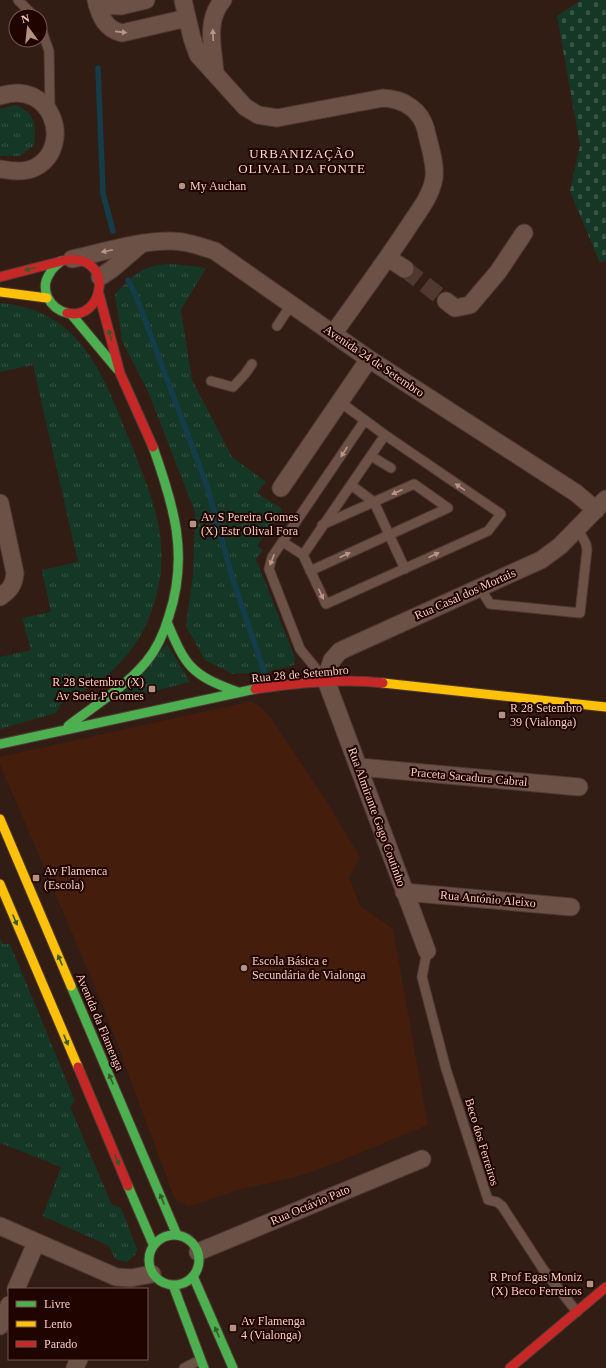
<svg xmlns="http://www.w3.org/2000/svg" width="606" height="1368" font-family="Georgia,serif">
  <style>
    .built { fill: #451d0c }
    .grass { fill: url(#grass-tufts) }
    .cemetery { fill: url(#cemetery-stones) }
    .lines { fill: none; stroke-linecap: round; stroke-linejoin: round }
    .stream { stroke: #143d49; stroke-width: 5.5 }
    .street-tunnel { stroke: #50382e; stroke-width: 17; stroke-dasharray: 17 8; stroke-linecap: butt }
    .lane-casing { stroke: #4f3933; stroke-width: 11 }
    .street-casing { stroke: #4f3933; stroke-width: 19 }
    .fast-casing { stroke: #4f3933; stroke-width: 11 }
    .slow-casing { stroke: #4f3933; stroke-width: 11 }
    .jam-casing { stroke: #4f3933; stroke-width: 11 }
    .lane { stroke: #6c5146; stroke-width: 9 }
    .street { stroke: #6c5146; stroke-width: 17 }
    .fast { stroke: #4caf50; stroke-width: 9 }
    .slow { stroke: #ffc107; stroke-width: 9 }
    .jam { stroke: #c62828; stroke-width: 9 }
    .oneway { fill: #bb9688 }
    .oneway2 { fill: #365a28 }
    .poi-dot { fill: #b59183; stroke: #200400; stroke-width: 1.5 }
    .labels { text-anchor: middle; dominant-baseline: central; stroke-width: 4; stroke-linejoin: round; paint-order: stroke }
    .poi-label { font-size: 12px; fill: #fbcfbe; stroke: #200400; text-anchor: start }
    .street-label { font-size: 12px; fill: #fbcfbe; stroke: #200400 }
    .neighbourhood-label { font-size: 13px; letter-spacing: 1px; fill: #fcd9cb; stroke: #200400 }
  </style>
  <defs>
    <pattern id="grass-tufts" width="24" height="20" patternUnits="userSpaceOnUse"><rect width="24" height="20" fill="#153726"/><path d="M3 7l-1-3M5 7V3M7 7l1-3M15 17l-1-3M17 17v-4M19 17l1-3" fill="none" stroke="#385344"/></pattern>
    <pattern id="cemetery-stones" width="16" height="16" patternUnits="userSpaceOnUse"><rect width="16" height="16" fill="#153726"/><path d="M2 7V4a2 2 0 0 1 4 0v3zM10 15v-3a2 2 0 0 1 4 0v3z" fill="#385344"/></pattern>
  </defs>
  <rect width="100%" height="100%" fill="#321d15"/>
  <path class="built" d="M248,702h4l10,6 8,9 55,82 35,58 -11,21 11,28 33,23 35,196 -111,45 -21,7 -55,12 -53,18 -14,-10 -70,-189 -104,-244v-7z"/>
  <path class="grass" d="M15,105c21,7 21,21 19,41l-15,10h-19v-47z
    M172,264l34,4 -25,42 11,70 40,77 34,25 -9,11 25,16 -25,37 6,4 -7,9 39,99 -1,7 -27,7 -34,2 -28,-14 -19,-34 7,-51 2,-63 -48,-123 -25,-48 -7,-47c19,-20 28,-29 57,-30z
    M0,303c82,7 103,72 130,138 24,62 45,105 21,172 -10,28 -32,57 -58,72 -7,5 -27,13 -31,18 -3,2 -3,7 -6,10l-56,16v-72l31,-7 -9,-32 29,-6 -9,-42 36,-8 -45,-197 -33,7z
    M167,644l23,38 -80,20z
    M0,938l3,6h7l65,157 -5,6 42,98 9,3 16,41 -1,5 -9,8 -12,-3 -6,-13 -66,-30 18,-49 -61,-24z"/>
  <path class="cemetery" d="M581,0h25v260l-6,3 -30,-72 10,-46 -23,-129z"/>
  <g class="lines">
    <path class="stream" d="M98,68l5,126 10,37
      M128,280l8,16 71,190 26,94 32,94"/>
    <path class="street-tunnel" d="M405,269l41,32"/>
    <defs>
      <path id="lane" d="M18,0l16,16
        M40,25l9,26 1,59
        M277,326l14,-21
        M211,381l22,6 12,-13 7,-10
        M371,456l20,12
        M351,485l23,17 31,67
        M283,542l20,13 23,49 162,-73 13,-17 -116,-79 -45,-33
        M303,555l82,-120
        M310,571l138,-63 -34,-24 -92,41
        M480,588l10,16 90,9 7,-63 -1,-6 -8,-15
        M327,682l-27,-33 -31,-80 3,-12 93,-137
        M427,951l-5,26 24,92 42,131 9,2 5,4 41,63 34,43
        M184,1368l16,-8"/>
      <path id="street" d="M96,0c4,16 9,29 26,33l65,-15
        M183,0l9,38 6,17 47,52 13,8 19,3 106,-20c21,1 38,12 43,32 3,15 10,33 8,48 -3,19 -17,35 -27,51 -24,36 -49,70 -74,105
        M97,5l24,1 25,-6
        M215,73c-2,-25 -10,-53 8,-73
        M0,96c52,-18 74,50 36,71 -11,6 -24,4 -36,2
        M388,258l17,11
        M72,259c31,-7 65,-18 98,-18 15,0 30,5 45,10l154,108 207,134 20,17
        M100,277l12,-8 28,-24
        M446,301l9,7 15,-3 28,-33 26,-39
        M281,488l88,-129
        M0,503l15,70c-1,12 -5,17 -15,24
        M359,767l220,20
        M404,892l167,15
        M427,951l-100,-268 2,-14 3,-9 8,-9 201,-91 19,-14 46,-47
        M0,1226l116,51 15,1 21,-4
        M198,1252l224,-93
        M16,1289l20,-46
        M0,1326l9,-21
        M75,1368l4,-9"/>
      <path id="fast" d="M61,261c-4,4 -9,7 -11,12 -11,16 -1,35 17,40
        M71,314l46,55
        M167,622c19,45 24,53 71,70
        M68,726c26,-20 56,-38 78,-64 11,-13 18,-29 23,-46 20,-61 5,-110 -16,-169
        M0,744l255,-55
        M71,986l106,249
        M128,1186l25,58
        M149 1260a25 25 0 1 1 50 0a25 25 0 1 1-50 0Z
        M193,1276l40,92
        M173,1285l31,83"/>
      <path id="slow" d="M0,292l47,6
        M383,683l223,24
        M0,819l71,167
        M0,884l78,183"/>
      <path id="jam" d="M0,277l66,-17c50,-6 38,62 1,53
        M99,294l21,79 33,74
        M255,689c39,-6 89,-11 128,-6
        M78,1067l50,119
        M510,1368l96,-81"/>
    </defs>
    <use href="#lane" class="lane-casing"/>
    <use href="#street" class="street-casing"/>
    <use href="#fast" class="fast-casing"/>
    <use href="#slow" class="slow-casing"/>
    <use href="#jam" class="jam-casing"/>
    <use href="#lane" class="lane"/>
    <use href="#street" class="street"/>
    <use href="#fast" class="fast"/>
    <use href="#slow" class="slow"/>
    <use href="#jam" class="jam"/>
  </g>
  <defs><path id="oneway-solid" d="M-6-.8H1V-3.2L6.5 0L1 3.2V.8H-6Z"/></defs>
  <g class="oneway">
    <use href="#oneway-solid" transform="translate(121 32) rotate(6)"/>
    <use href="#oneway-solid" transform="translate(213 35) rotate(-93)"/>
    <use href="#oneway-solid" transform="translate(107 251) rotate(168)"/>
    <use href="#oneway-solid" transform="translate(344 452) rotate(124)"/>
    <use href="#oneway-solid" transform="translate(460 487) rotate(-146)"/>
    <use href="#oneway-solid" transform="translate(397 492) rotate(156)"/>
    <use href="#oneway-solid" transform="translate(345 555) rotate(-24)"/>
    <use href="#oneway-solid" transform="translate(434 555) rotate(-25)"/>
    <use href="#oneway-solid" transform="translate(272 560) rotate(111)"/>
    <use href="#oneway-solid" transform="translate(321 594) rotate(65)"/>
  </g>
  <g class="oneway2">
    <use href="#oneway-solid" transform="translate(30 269) rotate(166)"/>
    <use href="#oneway-solid" transform="translate(110 335) rotate(-105)"/>
    <use href="#oneway-solid" transform="translate(15 920) rotate(67)"/>
    <use href="#oneway-solid" transform="translate(60 960) rotate(-113)"/>
    <use href="#oneway-solid" transform="translate(66 1040) rotate(67)"/>
    <use href="#oneway-solid" transform="translate(111 1079) rotate(-113)"/>
    <use href="#oneway-solid" transform="translate(117 1160) rotate(67)"/>
    <use href="#oneway-solid" transform="translate(162 1199) rotate(-113)"/>
    <use href="#oneway-solid" transform="translate(217 1332) rotate(-113)"/>
  </g>
  <g class="poi-dot">
    <circle cx="182" cy="186" r="4"/>
    <rect x="189" y="520" width="8" height="8" rx="2"/>
    <rect x="148" y="685" width="8" height="8" rx="2"/>
    <rect x="498" y="711" width="8" height="8" rx="2"/>
    <rect x="32" y="874" width="8" height="8" rx="2"/>
    <circle cx="244" cy="968" r="4"/>
    <rect x="586" y="1280" width="8" height="8" rx="2"/>
    <rect x="229" y="1324" width="8" height="8" rx="2"/>
  </g>
  <g class="labels">
    <g class="poi-label">
      <text x="190" y="186">My Auchan</text>
      <text x="201" y="517">Av S Pereira Gomes<tspan x="201" dy="14">(X) Estr Olival Fora</tspan></text>
      <text x="144" y="682" text-anchor="end">R 28 Setembro (X)<tspan x="144" dy="14">Av Soeir P Gomes</tspan></text>
      <text x="510" y="708">R 28 Setembro<tspan x="510" dy="14">39 (Vialonga)</tspan></text>
      <text x="44" y="871">Av Flamenca<tspan x="44" dy="14">(Escola)</tspan></text>
      <text x="252" y="961">Escola Básica e<tspan x="252" dy="14">Secundária de Vialonga</tspan></text>
      <text x="582" y="1277" text-anchor="end">R Prof Egas Moniz<tspan x="582" dy="14">(X) Beco Ferreiros</tspan></text>
      <text x="241" y="1321">Av Flamenga<tspan x="241" dy="14">4 (Vialonga)</tspan></text>
    </g>
    <g class="street-label">
      <text transform="translate(374 361) rotate(34)">Avenida 24 de Setembro</text>
      <text transform="translate(465 594) rotate(-24)">Rua Casal dos Mortais</text>
      <text transform="translate(300 674) rotate(-5)">Rua 28 de Setembro</text>
      <text transform="translate(469 777) rotate(5)">Praceta Sacadura Cabral</text>
      <text transform="translate(377 817) rotate(70)">Rua Almirante Gago Coutinho</text>
      <text transform="translate(488 899) rotate(5)">Rua António Aleixo</text>
      <text transform="translate(100 1022) rotate(67)">Avenida da Flamenga</text>
      <text transform="translate(482 1142) rotate(73)">Beco dos Ferreiros</text>
      <text transform="translate(310 1205) rotate(-23)">Rua Octávio Pato</text>
    </g>
    <g class="neighbourhood-label">
      <text x="302" y="153">URBANIZAÇÃO<tspan x="302" dy="15">OLIVAL DA FONTE</tspan></text>
    </g>
  </g>
  <rect x="8" y="1288" width="140" height="72" fill="#200400" stroke="#78554c"/>
  <rect x="16" y="1301" width="20" height="6" fill="#4caf50" stroke="#78554c"/>
  <text x="44" y="1308" font-size="12" fill="#fbcfbe">Livre</text>
  <rect x="16" y="1321" width="20" height="6" fill="#ffc107" stroke="#78554c"/>
  <text x="44" y="1328" font-size="12" fill="#fbcfbe">Lento</text>
  <rect x="16" y="1341" width="20" height="6" fill="#c62828" stroke="#78554c"/>
  <text x="44" y="1348" font-size="12" fill="#fbcfbe">Parado</text>
  <g transform="translate(28 28) rotate(345)"><circle r="19" fill="#200400" stroke="#78554c"/>
  <path d="M0-3L7 15L0 10L-7 15Z" fill="#b59183"/>
  <text y="-6" font-size="11" font-weight="bold" text-anchor="middle" fill="#fbcfbe">N</text>
  </g>
</svg>
